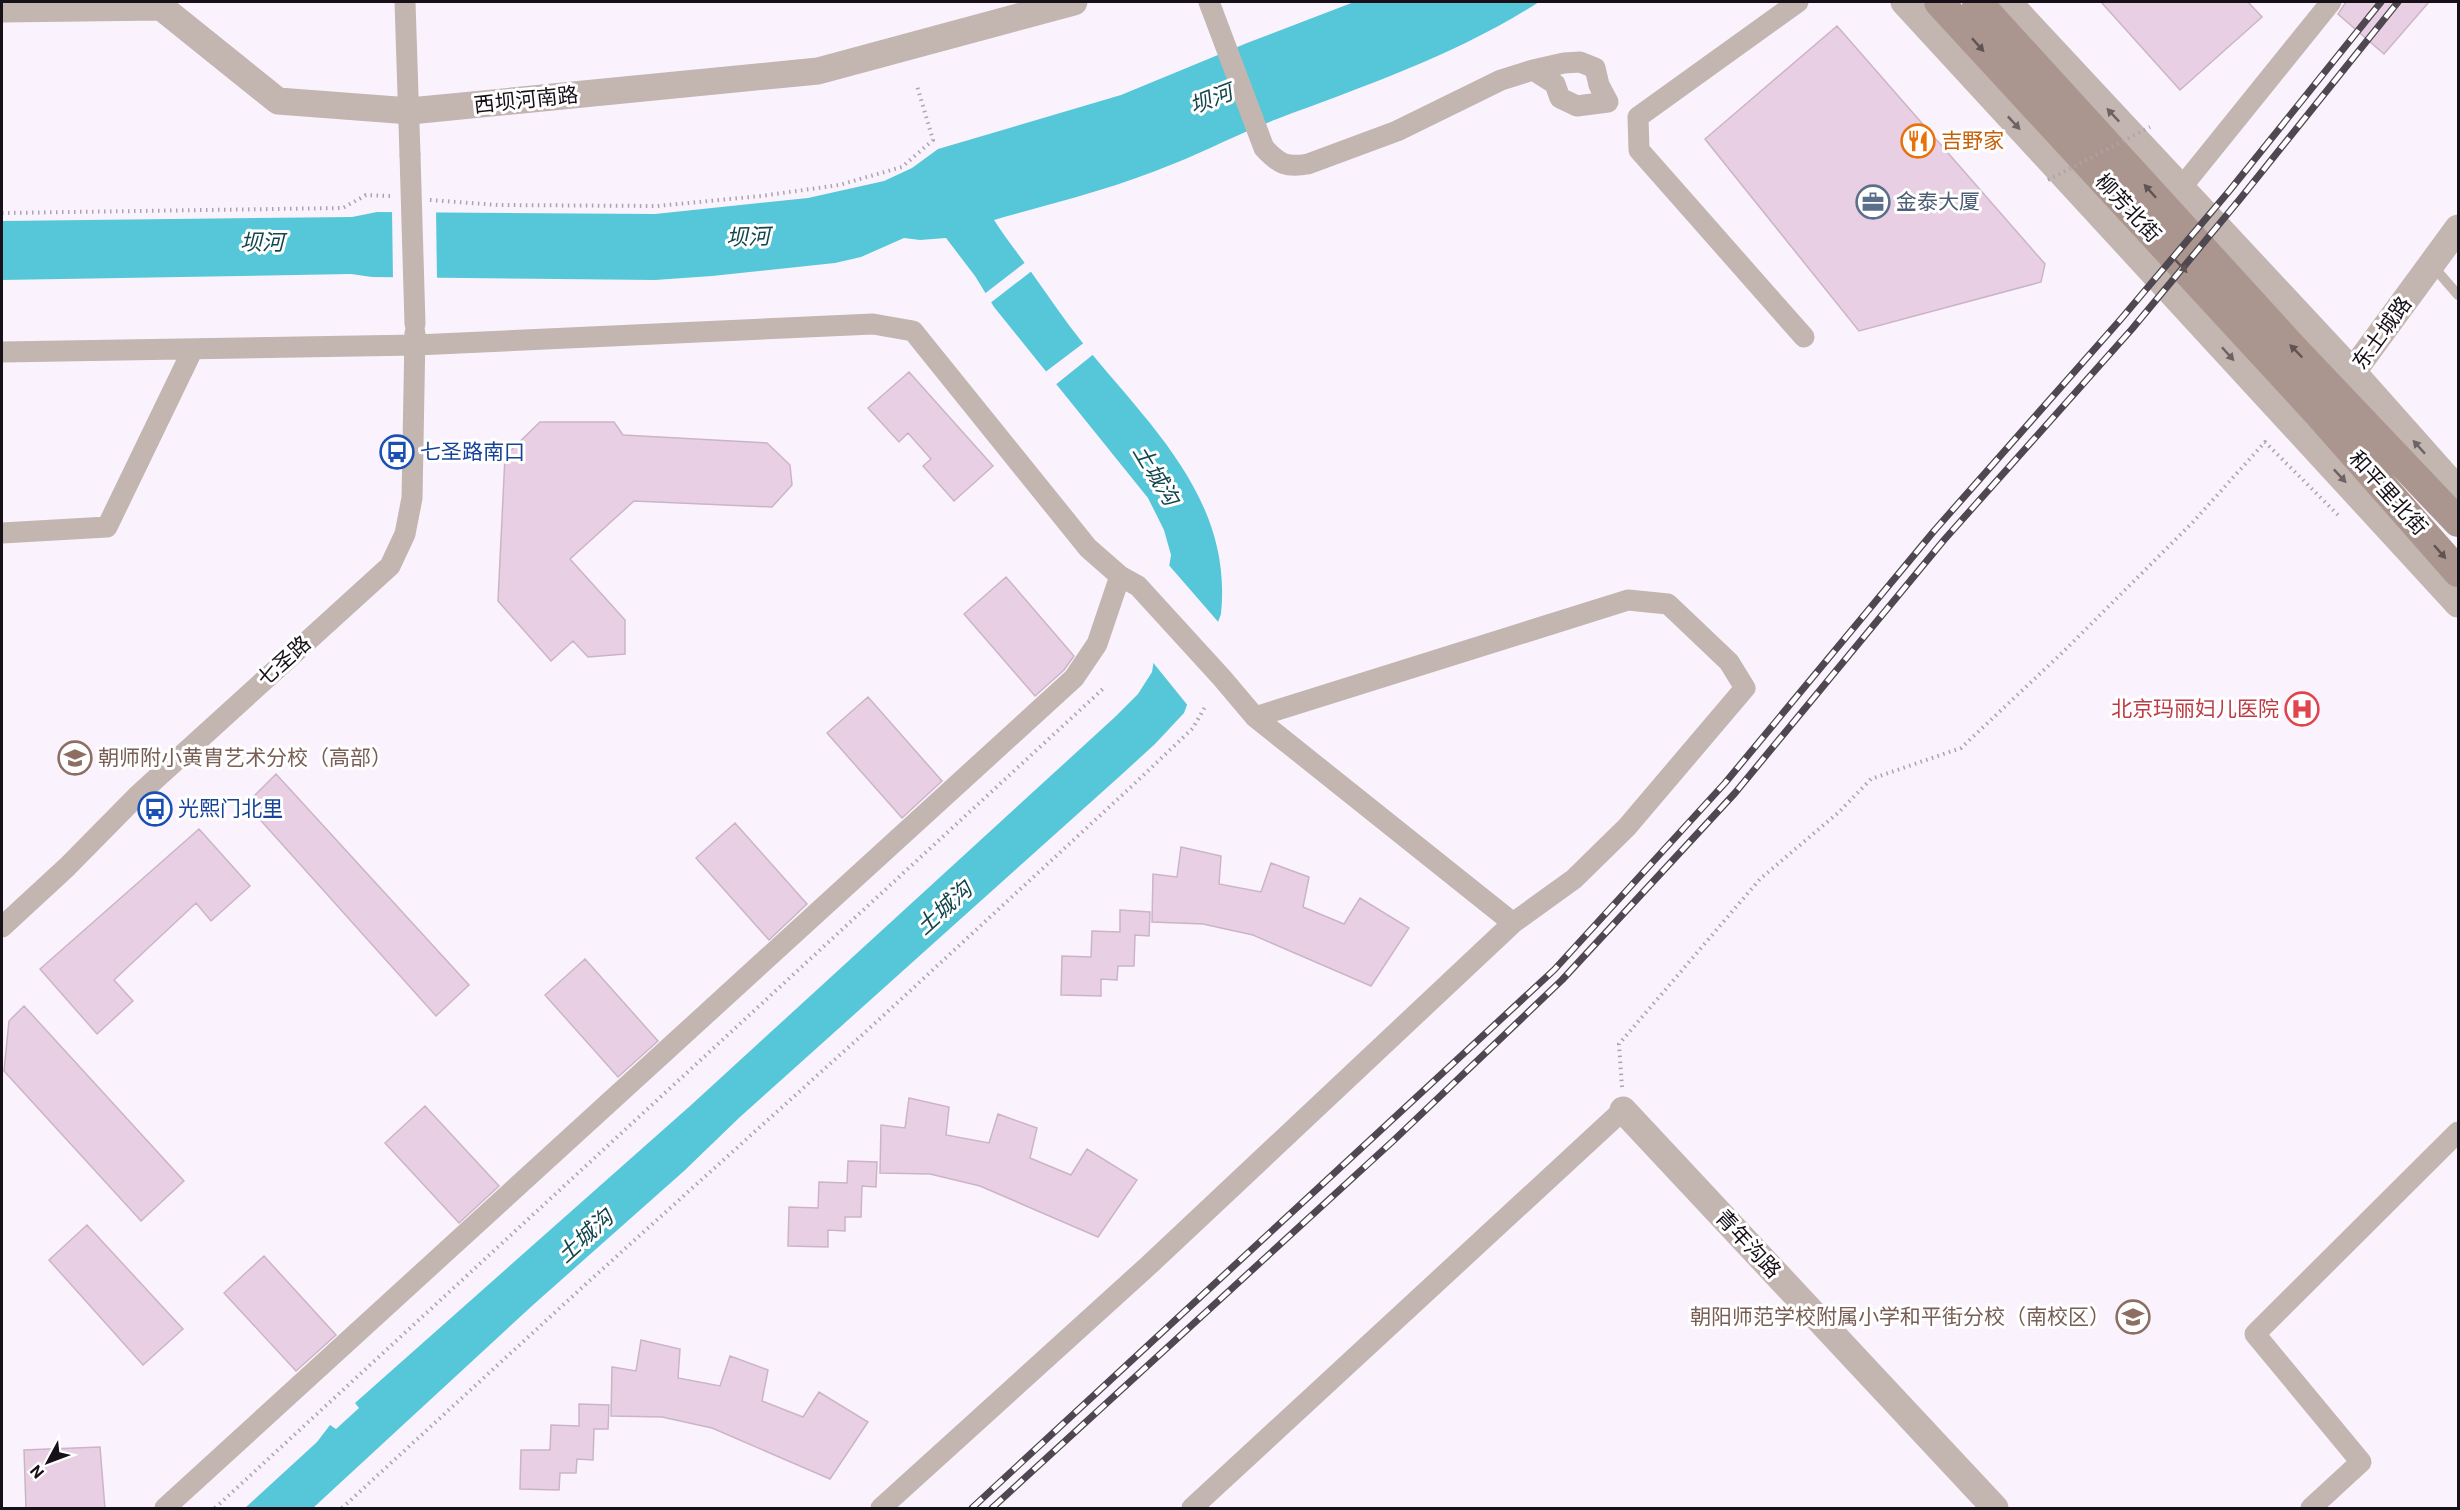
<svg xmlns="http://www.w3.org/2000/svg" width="2460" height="1510" font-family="Roboto,'Noto Sans SC',sans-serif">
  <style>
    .water { fill: #56c7d9 }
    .pier { fill: #faf3fd }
    .building { fill: #e8cfe3; stroke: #ccb4c7; stroke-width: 1.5 }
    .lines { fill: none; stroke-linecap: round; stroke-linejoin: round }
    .path { stroke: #aba4ae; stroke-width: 4; stroke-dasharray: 1.5 4.5; stroke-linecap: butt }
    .service { stroke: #c3b5b0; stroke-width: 10 }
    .minor { stroke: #c3b5b0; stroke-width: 21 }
    .tertiary { stroke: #c3b5b0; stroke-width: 27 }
    .secondary { stroke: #aa968f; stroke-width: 30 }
    .rail-casing { stroke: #4f4851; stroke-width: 7 }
    .rail { stroke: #fff; stroke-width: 4.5; stroke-dasharray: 14; stroke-linecap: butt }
    .path-bridge { stroke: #aba4ae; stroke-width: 4; stroke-dasharray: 1.5 4.5; stroke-linecap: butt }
    .minor-bridge { stroke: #c3b5b0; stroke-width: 21 }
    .oneway { fill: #605354 }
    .oneway2 { fill: #6d6264 }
    .labels { text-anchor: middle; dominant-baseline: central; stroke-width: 6; stroke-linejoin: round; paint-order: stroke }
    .street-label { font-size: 21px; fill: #171019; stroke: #fff }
    .food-label { font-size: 21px; fill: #c56008; stroke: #fff; text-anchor: start }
    .service-label { font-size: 21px; fill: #4e5e75; stroke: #fff; text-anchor: start }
    .transit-label { font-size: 21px; fill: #164399; stroke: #fff; text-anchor: start }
    .health-label { font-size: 21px; fill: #be3a42; stroke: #fff; text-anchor: end }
    .education-label { font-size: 21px; fill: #785e54; stroke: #fff; text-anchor: start }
    .water-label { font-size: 22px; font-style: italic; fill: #12454d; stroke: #fff }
  </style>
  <rect width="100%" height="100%" fill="#faf3fd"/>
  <path class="water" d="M1354,2h185c-81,52 -171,83 -262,117 -35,13 -69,31 -104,45 -57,24 -119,39 -179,56 12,19 27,37 40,56 16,22 31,45 48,66 66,82 151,156 139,272l-37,99 -29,31 -35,32 -380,341 -56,54 -151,134 -220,203h-68l72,-66 13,-17 6,4 23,-21 -4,-5 335,-297 425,-389 23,-23 14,-22 19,-117 -7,-25 -16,-32 -154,-191 -19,-31 -29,-38 -26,2 -16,-2 -43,19 -26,6 -123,13 -57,4 -283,-3 -21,-3 -349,6v-59l350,-4 25,-5 278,2 153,-16 76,-17 28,-13 26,-19 183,-54 126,-52z"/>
  <path class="pier" d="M392,209h44l1,72 -44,-1z
    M1027,261l6,9 -44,34 -6,-9z
    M1085,342l10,11 -41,33 -10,-13z
    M1167,563l53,61 -31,83 -38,-47z"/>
  <path class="building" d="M2101,2h147l14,15 -82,73z
    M2346,2h83l-45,52 -46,-40z
    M1837,26l208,238 -4,18 -182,49 -154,-192z
    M909,372l84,94 -39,35 -31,-35 8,-7 -23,-26 -9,9 -31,-34z
    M540,422h74l9,13 144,8 23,22 2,20 -20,22 -138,-6 -64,58 55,61v34l-37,3 -15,-16 -22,20 -53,-60 7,-145z
    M1006,577l68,79 -10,14 -29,26 -71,-82z
    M868,697l74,84 -40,37 -75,-85z
    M276,774l193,211 -33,31 -190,-212z
    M735,823l72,81 -38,36 -73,-82z
    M199,829l51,57 -39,35 -15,-18 -82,77 19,21 -36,33 -57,-65z
    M1181,847l40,9 -2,28 42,8 10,-29 38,14 -6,30 41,17 16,-26 49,30 -38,58 -118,-51 -50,-11 -51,-2 1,-48 24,3z
    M1120,910l30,2 -1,24 -14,-1 -1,31h-16l-1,14 -16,-1v17l-40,-1 1,-39 29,1 1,-26 28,1z
    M585,959l73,82 -40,36 -73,-82z
    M24,1006l160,175 -43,40 -137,-150 5,-50z
    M909,1098l40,9 -3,28 43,8 9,-29 39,14 -7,30 41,17 16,-26 50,31 -39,57 -118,-51 -50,-12 -50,-1 1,-48 24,3z
    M425,1106l74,80 -40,37 -74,-80z
    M848,1161l29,1 -1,25 -14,-1 -1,31h-16v14l-17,-1v17l-40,-1 1,-39 29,1 1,-26 28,1z
    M87,1225l96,104 -40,36 -94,-105z
    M264,1256l72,79 -40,36 -72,-78z
    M641,1340l39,9 -2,29 42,8 10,-30 38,14 -6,31 41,16 16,-25 49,30 -38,57 -118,-51 -50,-11 -51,-1 1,-49 24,4z
    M579,1404l30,1 -1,24h-14l-1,31 -16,-1 -1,14h-16l-1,17 -39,-1 1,-39h29l1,-25 28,1z
    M100,1447l5,62h-79l-2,-59z"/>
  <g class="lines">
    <path class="path" d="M430,200l68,5 159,1 104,-10 78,-11 63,-18 31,-27 -16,-54
      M2,213l341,-5 23,-13 24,1
      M1622,1087l-3,-43 141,-165 79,-67 32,-33 90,-31 102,-96 130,-130 72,-80 73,73 4,-1
      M215,1508l890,-821
      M342,1508l245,-225 285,-257 260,-240 61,-58 13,-23"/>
    <path class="service" d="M2432,265l26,30"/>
    <path class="minor" d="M405,2l5,153
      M1209,2l55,146c15,16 22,20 44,16l89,-33 104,-51 32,-10
      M1580,62l15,6 4,17 9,17 -31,4 -17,-8 -5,-14 -22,-14 31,-7z
      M1638,117l1,33 165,187
      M1638,117l160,-115
      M2181,188l150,-186
      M2,352l414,-7 457,-21 40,7 175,217 32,28 18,10 84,92 33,39 258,206
      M2,533l105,-6 86,-178
      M2,927l65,-60 70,-71 253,-230 15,-32 7,-36 3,-165
      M165,1508l909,-830 23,-34 23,-68
      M881,1508l267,-242 365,-343 61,-44 53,-52 118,-139 -16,-26 -61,-58 -40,-4 -373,117
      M1192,1508l431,-398
      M2311,1508l50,-46 -106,-128 203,-202"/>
    <path class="tertiary" d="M1904,2l554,602
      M2008,2l345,370 105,118
      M2,9l159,-2 117,94 132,10 408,-40 256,-69
      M2343,385l115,-157
      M1623,1110l372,398"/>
    <path class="secondary" d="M1939,2l379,411 140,159
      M1977,2l314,344 167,176"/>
    <defs>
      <path id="rail" d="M972,1508l582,-538 171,-187 209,-252 187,-212 109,-129 151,-188
        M992,1508l401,-367 169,-161 173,-187 209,-253 188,-211 108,-130 158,-197"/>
    </defs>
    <use href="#rail" class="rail-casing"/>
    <use href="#rail" class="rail"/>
    <path class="path-bridge" d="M2048,180l102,-53"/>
    <path class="minor-bridge" d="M410,155l5,169"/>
  </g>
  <defs><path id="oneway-solid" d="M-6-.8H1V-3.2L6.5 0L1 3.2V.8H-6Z" transform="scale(1.5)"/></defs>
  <g class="oneway">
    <use href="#oneway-solid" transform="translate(1978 45) rotate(48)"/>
    <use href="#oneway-solid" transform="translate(2150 191) rotate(-132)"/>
    <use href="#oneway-solid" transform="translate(2181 266) rotate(47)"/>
    <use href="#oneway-solid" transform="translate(2296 351) rotate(-134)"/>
    <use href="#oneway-solid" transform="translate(2440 552) rotate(49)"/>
  </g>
  <g class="oneway2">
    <use href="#oneway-solid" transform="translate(2113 115) rotate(-133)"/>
    <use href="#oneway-solid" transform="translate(2014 123) rotate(47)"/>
    <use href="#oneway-solid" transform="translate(2228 354) rotate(48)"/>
    <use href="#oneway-solid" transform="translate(2419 447) rotate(-132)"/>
    <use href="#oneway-solid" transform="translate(2340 476) rotate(47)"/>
  </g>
  <defs>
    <symbol id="restaurant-ring" viewBox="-11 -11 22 22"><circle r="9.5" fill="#fff" stroke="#e8710a" stroke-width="1.5"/><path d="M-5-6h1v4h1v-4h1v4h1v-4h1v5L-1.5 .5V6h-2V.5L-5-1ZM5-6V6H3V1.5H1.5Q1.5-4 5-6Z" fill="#e8710a"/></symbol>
    <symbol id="office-ring" viewBox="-11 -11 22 22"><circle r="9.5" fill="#fff" stroke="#5c6f8a" stroke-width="1.5"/><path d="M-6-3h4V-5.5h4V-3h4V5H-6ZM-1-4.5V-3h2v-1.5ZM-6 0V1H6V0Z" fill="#5c6f8a"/></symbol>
    <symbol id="bus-ring" viewBox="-11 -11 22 22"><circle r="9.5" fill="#fff" stroke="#1a4fb4" stroke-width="1.5"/><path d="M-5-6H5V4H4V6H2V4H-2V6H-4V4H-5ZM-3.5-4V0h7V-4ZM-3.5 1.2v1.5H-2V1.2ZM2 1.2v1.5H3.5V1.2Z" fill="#1a4fb4"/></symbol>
    <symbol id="hospital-ring" viewBox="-11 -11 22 22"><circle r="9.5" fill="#fff" stroke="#e0444e" stroke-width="1.5"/><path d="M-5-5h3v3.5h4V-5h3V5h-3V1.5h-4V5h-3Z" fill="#e0444e"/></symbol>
    <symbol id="school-ring" viewBox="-11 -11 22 22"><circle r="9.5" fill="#fff" stroke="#8d6e63" stroke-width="1.5"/><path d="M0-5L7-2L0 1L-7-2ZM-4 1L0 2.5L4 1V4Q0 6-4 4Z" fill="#8d6e63"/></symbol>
  </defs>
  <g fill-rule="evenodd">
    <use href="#restaurant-ring" x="1899" y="122" width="38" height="38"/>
    <use href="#office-ring" x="1854" y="183" width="38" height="38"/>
    <use href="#bus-ring" x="378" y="433" width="38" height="38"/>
    <use href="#hospital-ring" x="2283" y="690" width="38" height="38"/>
    <use href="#school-ring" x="56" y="739" width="38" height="38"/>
    <use href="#bus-ring" x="136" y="790" width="38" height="38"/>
    <use href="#school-ring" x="2114" y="1298" width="38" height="38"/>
  </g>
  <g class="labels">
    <g class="street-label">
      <text transform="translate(526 100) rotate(-6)">西坝河南路</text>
      <text transform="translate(2128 208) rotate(47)">柳芳北街</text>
      <text transform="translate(2382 333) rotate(-54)">东土城路</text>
      <text transform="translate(2388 493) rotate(48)">和平里北街</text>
      <text transform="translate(284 661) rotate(-42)">七圣路</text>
      <text transform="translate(1748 1244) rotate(47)">青年沟路</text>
    </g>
    <g class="food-label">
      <text x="1941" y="141">吉野家</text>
    </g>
    <g class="service-label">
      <text x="1896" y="202">金泰大厦</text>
    </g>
    <g class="transit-label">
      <text x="420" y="452">七圣路南口</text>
      <text x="178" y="809">光熙门北里</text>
    </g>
    <g class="health-label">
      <text x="2279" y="709">北京玛丽妇儿医院</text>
    </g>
    <g class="education-label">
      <text x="98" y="758">朝师附小黄胄艺术分校（高部）</text>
      <text x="2110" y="1317" text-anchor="end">朝阳师范学校附属小学和平街分校（南校区）</text>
    </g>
    <g class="water-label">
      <text transform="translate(1211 99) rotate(-21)">坝河</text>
      <text transform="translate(748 237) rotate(-2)">坝河</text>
      <text x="262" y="242">坝河</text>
      <text transform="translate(1156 475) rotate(59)">土城沟</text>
      <text transform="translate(944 908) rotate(-42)">土城沟</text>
      <text transform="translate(585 1236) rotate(-42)">土城沟</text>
    </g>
  </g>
  <rect width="2460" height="1510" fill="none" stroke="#171019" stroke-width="6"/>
  <g transform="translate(48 1462) rotate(229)" stroke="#ffffff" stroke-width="4.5" paint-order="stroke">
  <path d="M0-4.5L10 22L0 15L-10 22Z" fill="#171019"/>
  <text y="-9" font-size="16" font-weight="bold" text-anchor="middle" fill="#171019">N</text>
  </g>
</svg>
